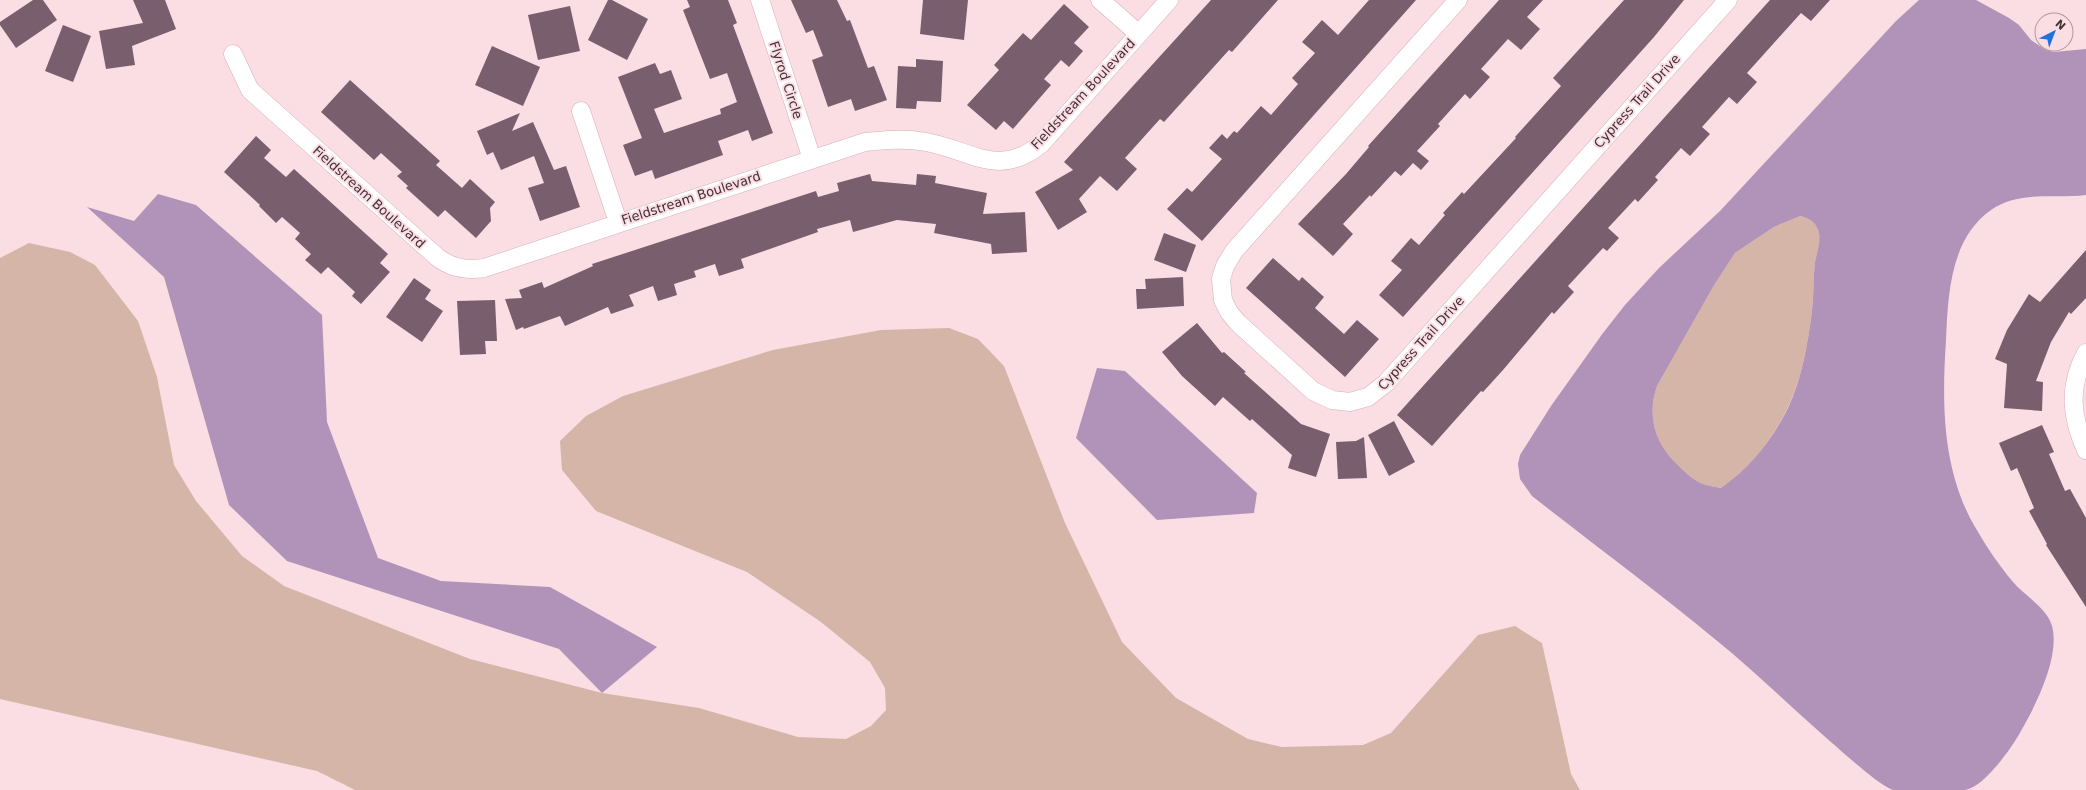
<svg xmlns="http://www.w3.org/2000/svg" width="2086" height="790" font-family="'DejaVu Sans',sans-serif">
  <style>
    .green { fill: #d5b5a7 }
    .water { fill: #b192b8; fill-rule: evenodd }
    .building { fill: #795e6e }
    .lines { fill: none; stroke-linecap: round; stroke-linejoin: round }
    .minor-casing { stroke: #d4b0b8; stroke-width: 19 }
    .minor { stroke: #fff; stroke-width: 18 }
    .labels { text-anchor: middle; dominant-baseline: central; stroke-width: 4; stroke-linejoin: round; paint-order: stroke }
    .street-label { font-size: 13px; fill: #403135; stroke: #fbdde4 }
  </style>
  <rect width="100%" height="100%" fill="#fbdde4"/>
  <path class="green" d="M1800,216c8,2 15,5 18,14 5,10 -1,22 -3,32 -2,16 -1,33 -3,49 -4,31 -10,68 -24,96 -16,33 -37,60 -67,81 -5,-1 -12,-2 -18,-4 -8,-3 -16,-10 -22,-16 -25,-22 -35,-50 -24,-82l56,-99 22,-34 39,-26z
    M29,243l41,9 25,13 43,56 19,56 17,88 22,36 46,55 42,30 186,73 132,34 97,15 99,29 48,2 25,-13 15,-16 -1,-22 -15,-26 -49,-40 -74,-50 -151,-61 -34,-41 -2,-29 26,-25 37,-20 150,-46 108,-20 68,-2 29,11 26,27 61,157 57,119 54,56 72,41 34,8 81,-2 28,-12 87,-98 37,-9 27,17 29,131 9,16h-1225l-38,-19 -317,-72v-441z"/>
  <path class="water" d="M1919,0h57l33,18 10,7 12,15 15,10 8,2 32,-3v146c-32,4 -67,-5 -95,15 -41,29 -43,85 -45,130 -4,61 -4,122 24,178 12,22 27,45 43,64 12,14 34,26 39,44 9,33 -20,87 -37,115 -9,14 -32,46 -50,49 -12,0 -26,0 -39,0 -10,0 -22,0 -32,0 -13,-2 -59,-45 -71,-55 -36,-32 -70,-65 -107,-95 -60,-50 -123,-96 -184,-144l-12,-17 -2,-15 2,-9 31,-49 52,-73 22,-28 34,-37 61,-57 176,-190zM1800,216c8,2 15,5 18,14 4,10 -1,22 -3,32 -2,16 -1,33 -3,49 -4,31 -10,68 -24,97 -16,32 -37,59 -67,80 -5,-1 -12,-2 -18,-4 -8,-3 -16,-10 -22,-16 -25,-22 -35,-50 -24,-82l56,-99 22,-34 39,-26z
    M158,194l38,11 126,110 5,107 51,136 63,23 109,6 107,60 -55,46 -43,-44 -272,-88 -58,-56 -65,-228 -77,-70 47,14z
    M1097,368l28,3 132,122 -3,20 -97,7 -81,-82z"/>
  <path class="building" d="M33,0h10l14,20 -41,28 -16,-23v-3z
    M133,0h32l11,29 -44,17 3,19 -29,4 -7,-38 44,-8z
    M608,0h4l36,19 -21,41 -39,-20z
    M687,0h41l9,23 -4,2 40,108 -21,8 -4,-11 -30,11 5,14 -68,24 -3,-9 -17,6 -12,-31 19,-7 -24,-61 37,-14 5,11 11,-4 11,29 -28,10 10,24 57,-19 -1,-5 17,-7 -10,-29 -17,6 -27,-69 7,-3z
    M791,0h46l10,21 3,-1 18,48 6,-2 13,34 -32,11 -4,-12 -23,8 -16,-47 11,-4 -10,-26 -7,3z
    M923,0h45l-4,40 -44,-6z
    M1211,0h67l-46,52 -3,-2 -65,72 -4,-3 -35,39 12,11 -20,22 -17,-15 -21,23 8,13 -29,18 -23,-38 38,-22 -9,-8z
    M1369,0h47l-214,241 -35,-32 20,-21 5,4 30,-33 -13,-11 13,-14 5,5 7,-8 3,2 24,-27 10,9 27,-31 -6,-6 23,-25 -13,-11 20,-22 16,15z
    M1499,0h44l-16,17 13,12 -19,21 -13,-11 -27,30 9,8 -20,22 -5,-5 -27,30 2,2 -23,25 12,10 -8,9 -8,-7 -12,13 -6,-5 -24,26 -1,-2 -27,29 10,10 -20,22 -35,-32 48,-50 23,-27 -1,-1z
    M1624,0h60l-30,37 -251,280 -24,-22 23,-25 -11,-9 20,-23 8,7 26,-30 -2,-2 19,-21 2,2 52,-56 -1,-1 46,-51 -8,-8z
    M1770,0h60l-19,21 -10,-8 -54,60 10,9 -20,22 -8,-7 -27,30 8,7 -20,22 -9,-8 -26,29 3,3 -20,22 -3,-3 -27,29 11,10 -12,13 -4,-3 -35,38 6,6 -20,22 -2,-2 -49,58 -20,22 -2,-1 -49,55 -35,-31z
    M1064,4l25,23 -15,16 9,8 -14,16 -8,-7 -17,19 7,6 -38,44 -9,-8 -8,9 -29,-25 32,-35 -5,-5 29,-32 8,7z
    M570,6l10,45 -42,9 -10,-45z
    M63,25l28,11 -18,46 -28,-11z
    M492,46l48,21 -17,39 -48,-21z
    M916,59l27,2 -2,41 -24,-1 -1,8 -20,-1 2,-42 18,1z
    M350,80l90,81 -4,4 26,23 8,-9 25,23 -5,6 1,13 -15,17 -31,-28 -7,7 -32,-29 2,-2 -11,-10 5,-4 -21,-19 -7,7 -53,-48z
    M520,113l-8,18 21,-9 21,48 12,-4 14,41 -40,14 -12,-33 16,-5 -10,-27 -33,14 -8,-18 -6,3 -10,-24z
    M256,136l15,14 -7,8 22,19 8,-8 94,85 -8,9 10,9 -29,32 -9,-8 3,-4 -27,-25 -7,7 -16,-14 6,-6 -16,-15 5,-6 -18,-16 -6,6 -17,-17 1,-1 -36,-33z
    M870,174l2,7 44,4 1,-11 19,2 -1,7 52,10 -4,21 42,-2 2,40 -35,2 -1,-10 -57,-11 2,-9 -39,-4 -44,12 -3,-12 -33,9 1,3 -77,27 3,9 -25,8 -4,-12 -21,7 2,6 -22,7 3,11 -19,6 -5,-15 -24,9 5,11 -23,8 -3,-7 -43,19 -5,-10 -36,13 -1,-2 -7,3 -11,-31 17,-1 -3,-8 23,-8 2,6 49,-22 -1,-2 224,-73 2,6 21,-6 -2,-8z
    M1164,233l32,12 -10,27 -32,-12z
    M2086,250v48l-15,16 -2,-2 -18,30 -15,39 7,1 -1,29 -38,-3 3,-44 -12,-5 12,-29 22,-36 11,8z
    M1273,258l26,23 3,-4 22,20 -9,11 29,26 13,-14 22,19 -34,38 -99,-89z
    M1183,277l1,29 -47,3 -1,-20h10l-1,-10z
    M414,278l17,12 -6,9 18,12 -21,31 -36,-25z
    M495,300l2,41h-12l1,13 -26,1 -3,-54z
    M1197,323l25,30 2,-1 22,20 -2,1 57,51 29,10 -14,43 -28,-9 4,-13 -40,-36 -2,2 -27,-24 -8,9 -33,-30 -20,-24z
    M1394,421l21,41 -26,14 -21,-41z
    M2042,425l12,27 -5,2 16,37 5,-2 16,29v89l-40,-62 1,-1 -18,-33 5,-3 -17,-40 -6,3 -12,-28z
    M1364,437l3,41 -29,1 -2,-37 20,-1z"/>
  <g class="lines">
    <defs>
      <path id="minor" d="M760,0l52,159
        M1100,0l39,34
        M1458,0l-224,251 -9,15 -4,13 2,21 6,12 8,10 76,69 19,9 18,2 18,-5 18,-14 342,-383
        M233,54l17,36 187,167c14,11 29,14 47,11l381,-126c20,-2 41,-4 61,0 45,8 72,37 115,2l128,-144
        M581,111l37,111
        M2086,353c-18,33 -15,64 0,97"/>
    </defs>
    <use href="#minor" class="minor-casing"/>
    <use href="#minor" class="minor"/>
  </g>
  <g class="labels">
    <g class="street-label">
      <text transform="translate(786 80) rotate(72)">Flyrod Circle</text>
      <text transform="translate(1083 94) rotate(-47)">Fieldstream Boulevard</text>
      <text transform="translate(1637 101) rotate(-48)">Cypress Trail Drive</text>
      <text transform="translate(369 197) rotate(42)">Fieldstream Boulevard</text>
      <text transform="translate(691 198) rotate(-18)">Fieldstream Boulevard</text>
      <text transform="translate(1421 343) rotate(-48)">Cypress Trail Drive</text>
    </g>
  </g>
  <g transform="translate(2054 32) rotate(42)"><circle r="19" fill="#fbdde4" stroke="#b0989e"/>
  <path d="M0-3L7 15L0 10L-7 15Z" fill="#1d72dc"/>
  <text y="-6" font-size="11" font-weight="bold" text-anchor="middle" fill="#403135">N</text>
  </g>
</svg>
